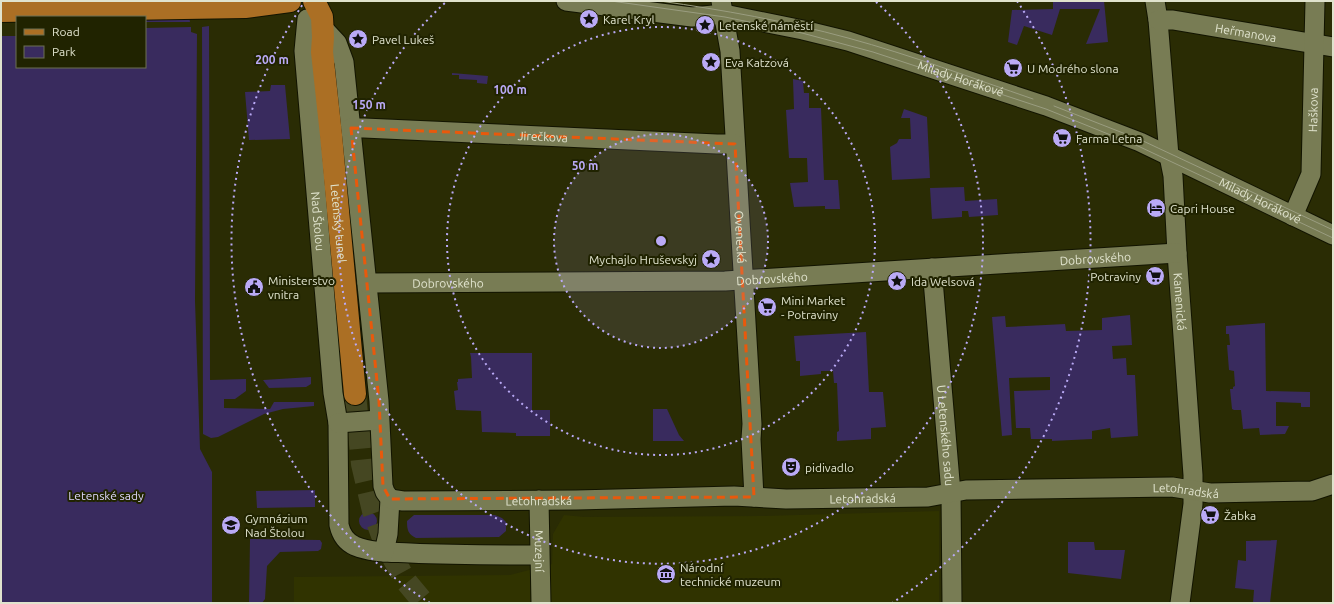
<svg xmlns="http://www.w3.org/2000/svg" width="1334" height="604" font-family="Ubuntu,sans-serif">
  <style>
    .built { fill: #303300 }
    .green { fill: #392b5e }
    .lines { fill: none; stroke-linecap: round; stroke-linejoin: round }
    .major-tunnel { stroke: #454722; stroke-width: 22; stroke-dasharray: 22 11; stroke-linecap: butt }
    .minor-casing { stroke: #121400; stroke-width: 21 }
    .major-casing { stroke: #121400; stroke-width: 24 }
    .minor { stroke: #787c54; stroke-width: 19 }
    .major { stroke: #ab6f24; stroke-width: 22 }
    .tram { stroke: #9a9d80; stroke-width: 1 }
    .marked { fill: none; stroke: #e8590c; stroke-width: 3; stroke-dasharray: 8 5; stroke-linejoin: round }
    .ring { fill: none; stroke: #baaaf6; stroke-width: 2; stroke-dasharray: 2 4 }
    .labels { text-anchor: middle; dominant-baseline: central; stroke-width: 4; stroke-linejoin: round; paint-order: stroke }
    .poi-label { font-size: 12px; fill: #e0e3cd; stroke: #202300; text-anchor: start }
    .street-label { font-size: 12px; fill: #e0e3cd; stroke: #202300 }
    .park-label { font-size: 12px; fill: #ddd6fc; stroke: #202300 }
    .centre { fill: #baaaf6; stroke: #202300; stroke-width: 2 }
    .ring-label { font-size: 12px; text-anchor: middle; font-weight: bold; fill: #baaaf6; stroke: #202300; stroke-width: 4; stroke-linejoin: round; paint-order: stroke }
  </style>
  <rect width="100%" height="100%" fill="#2a2c04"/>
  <path class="built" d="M939,511v92h-645v-26l216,-2 42,-11 1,-30 11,-19 20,2 179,-1z"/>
  <path class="green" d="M1053,1h51l4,41 -22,2 14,-35h-40l-8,26 -28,-9 -7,19 -9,-3 4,-32 41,-1z
    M189,16l1,6h-45v-5z
    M209,26l1,354 36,-1v12l-11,8h-11v9l46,1 4,-7h40v4l-31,3 -19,5 -46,23 -7,1 -8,-4 -1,-407z
    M191,27v5l6,2 -2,267 5,148 12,23v131h-211v-567h16v31h128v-39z
    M452,73l36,3 -1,8 -10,-1v-3l-18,-1v-4h-7z
    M793,79l10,2 1,12h5v15h12l3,72h14l2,29h-15v-3l-31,1 -4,-24 18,-1 -1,-24h-18l-3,-48 8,-1z
    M271,85h14l5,54 -41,1 -4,-48 25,-1z
    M904,109l23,8 3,61 -38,2 -2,-33 7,-4 2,-4h12l-1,-21h-9z
    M964,187l1,14 32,-2 1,16 -29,2 -1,-6h-6v6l-30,2 -2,-31z
    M1130,315l2,30 -20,1 1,13 13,-1 1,17h8l3,61 -27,2 -1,-10 -18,3v8l-40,2v-2h-21l-1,-11h-14l-2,-37 36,-1v-13l-41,1 3,57 -10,1 -10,-119 13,-1 1,11 59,-3 1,7 36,-1v-12z
    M1265,323l1,68 44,1v15h-9v-4l-25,-1v24h13l-4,8 -25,1 -1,-7 -16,1 -2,-19h-7l-2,-1 -2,-20h3v-2l2,-1 -1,-15 -5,-1 -2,-25h3l-1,-11h-3v-8z
    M866,332l3,60h14l3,35 -15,1v11l-34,2v-9l2,-1 -2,-48h-3l-1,-12h-12v3l-21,2v-15h-4l-2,-25z
    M470,353h62v57h18v26h-34v-3l-34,-1 -1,-21 -25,-1 -2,-19 4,-1 -1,-8h1v-3l14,-1 -1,-21z
    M311,377v7l-5,3 -37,1 -6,-8z
    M653,409h14l12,26 5,6h-31z
    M315,490v17l-58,1 -1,-17z
    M359 521a9 9 0 1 1 18 0a9 9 0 1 1-18 0Z
    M414,515h81l7,3 4,4v9l-7,6 -83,1c-8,-4 -9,-8 -9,-17z
    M250,539l70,1 2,3 -1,6 -3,2 -38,1 -13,14 -2,33 -3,4h-13z
    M1277,540l-7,63h-17l1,-13 -19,-2 3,-28 8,1v-20z
    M1068,542h26l1,8h30l-4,29 -53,-6z"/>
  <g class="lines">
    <path class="major-tunnel" d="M355,394l7,70 11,47 11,30 21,39 19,23"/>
    <defs>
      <g id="minor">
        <path id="s1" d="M566,1l126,16 32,-3 79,16 45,11 198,65 94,36 193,93"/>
        <path id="s2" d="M721,1l9,50 22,373 -1,15 3,58"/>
        <path id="s3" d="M1155,1l3,19 11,136 4,20 4,77 16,222v29l-13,99"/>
        <path id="s4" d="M307,19l-3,32 29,342 5,30 1,102c2,9 7,17 16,21 17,7 36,6 55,7 43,2 86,2 129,2"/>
        <path id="s5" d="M1158,20h15l160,27"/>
        <path d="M323,28l14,15 7,19 35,339 4,85 2,6 5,7 -2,35 -4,18"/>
        <path id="s6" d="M351,128h13l353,16h18"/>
        <path id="s7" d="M1293,216l18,-42 4,-173"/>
        <path id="s8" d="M932,268l19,225 1,110"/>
        <path id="s9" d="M367,283l358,-2 452,-28"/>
        <path d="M338,423l41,-3"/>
        <path id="s10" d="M390,499l13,2 173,-1 158,-4 52,3 142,-2 38,-7 206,-3 38,6 102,-2 21,-7"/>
        <path id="s11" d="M539,500l2,103"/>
      </g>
      <g id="major">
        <path id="s12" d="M314,1l8,16 1,20 -1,15 9,83 24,259"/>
        <path d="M1,11l244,-4 45,-6"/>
      </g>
    </defs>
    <use href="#minor" class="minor-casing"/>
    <use href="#major" class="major-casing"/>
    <use href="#minor" class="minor"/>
    <use href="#major" class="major"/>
    <path class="tram" d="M611,1l114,16 77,16 71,19 173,57 92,37 195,92
      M660,1c63,9 126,20 188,37 63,17 124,40 185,61
      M1054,106l87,34 192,90"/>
  </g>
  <path class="marked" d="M351,128l384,16 19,353 -364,2 -7,-13 -4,-85z"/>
  <circle cx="661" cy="241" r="107" fill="#baaaf6" fill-opacity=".12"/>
  <g class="ring">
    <circle cx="661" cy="241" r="107"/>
    <circle cx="661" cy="241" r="214"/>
    <path d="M876 2A322 322 0 1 1 446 2"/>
    <path d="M430 603A429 429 0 0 1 305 1M1017 1A429 429 0 0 1 892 603"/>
  </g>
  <defs>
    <symbol id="sight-disc" viewBox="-11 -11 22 22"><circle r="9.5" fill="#baaaf6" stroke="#202300"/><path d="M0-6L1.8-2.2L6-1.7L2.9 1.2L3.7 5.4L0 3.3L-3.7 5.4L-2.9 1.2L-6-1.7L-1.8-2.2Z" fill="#111"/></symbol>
    <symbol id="supermarket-disc" viewBox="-11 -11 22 22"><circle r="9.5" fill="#baaaf6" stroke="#202300"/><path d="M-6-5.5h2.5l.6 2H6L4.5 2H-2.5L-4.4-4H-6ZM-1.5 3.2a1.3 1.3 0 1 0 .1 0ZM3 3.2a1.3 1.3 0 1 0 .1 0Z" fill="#111"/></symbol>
    <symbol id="hotel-disc" viewBox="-11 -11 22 22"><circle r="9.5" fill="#baaaf6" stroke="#202300"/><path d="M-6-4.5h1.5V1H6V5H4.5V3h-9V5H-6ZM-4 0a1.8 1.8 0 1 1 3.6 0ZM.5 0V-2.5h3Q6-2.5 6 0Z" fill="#111"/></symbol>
    <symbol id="civic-disc" viewBox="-11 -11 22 22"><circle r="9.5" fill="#baaaf6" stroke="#202300"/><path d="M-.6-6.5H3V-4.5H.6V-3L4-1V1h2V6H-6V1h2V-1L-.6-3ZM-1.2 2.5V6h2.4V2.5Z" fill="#111"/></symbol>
    <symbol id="theatre-disc" viewBox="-11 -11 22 22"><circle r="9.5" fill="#baaaf6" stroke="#202300"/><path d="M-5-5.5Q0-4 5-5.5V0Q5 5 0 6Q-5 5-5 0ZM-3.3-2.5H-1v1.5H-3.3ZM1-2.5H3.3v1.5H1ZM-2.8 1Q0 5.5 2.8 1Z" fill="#111"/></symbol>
    <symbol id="school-disc" viewBox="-11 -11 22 22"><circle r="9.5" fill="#baaaf6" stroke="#202300"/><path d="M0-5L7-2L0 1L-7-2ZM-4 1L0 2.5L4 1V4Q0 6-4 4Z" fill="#111"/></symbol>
    <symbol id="museum-disc" viewBox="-11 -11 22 22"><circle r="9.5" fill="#baaaf6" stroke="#202300"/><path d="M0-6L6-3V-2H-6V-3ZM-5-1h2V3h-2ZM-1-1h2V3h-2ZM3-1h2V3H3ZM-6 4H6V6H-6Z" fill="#111"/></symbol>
  </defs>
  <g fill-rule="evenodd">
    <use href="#sight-disc" x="578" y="8" width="22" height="22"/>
    <use href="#sight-disc" x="694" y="14" width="22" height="22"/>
    <use href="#sight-disc" x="347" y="28" width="22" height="22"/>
    <use href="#sight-disc" x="700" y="51" width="22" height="22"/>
    <use href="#supermarket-disc" x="1002" y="57" width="22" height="22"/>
    <use href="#supermarket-disc" x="1051" y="127" width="22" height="22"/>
    <use href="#hotel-disc" x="1145" y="197" width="22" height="22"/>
    <use href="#sight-disc" x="700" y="248" width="22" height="22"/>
    <use href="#supermarket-disc" x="1144" y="265" width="22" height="22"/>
    <use href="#sight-disc" x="886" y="270" width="22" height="22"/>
    <use href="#civic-disc" x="243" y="276" width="22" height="22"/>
    <use href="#supermarket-disc" x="756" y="296" width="22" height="22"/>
    <use href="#theatre-disc" x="780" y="456" width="22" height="22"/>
    <use href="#supermarket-disc" x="1199" y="504" width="22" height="22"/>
    <use href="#school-disc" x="220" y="514" width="22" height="22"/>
    <use href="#museum-disc" x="655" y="563" width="22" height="22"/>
  </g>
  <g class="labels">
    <g class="poi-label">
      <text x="603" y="19">Karel Kryl</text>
      <text x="719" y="25">Letenské náměstí</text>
      <text x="372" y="39">Pavel Lukeš</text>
      <text x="725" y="62">Eva Katzová</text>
      <text x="1027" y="68">U Modrého slona</text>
      <text x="1076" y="138">Farma Letna</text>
      <text x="1170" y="208">Capri House</text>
      <text x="697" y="259" text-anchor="end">Mychajlo Hruševskyj</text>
      <text x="1141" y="276" text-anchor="end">Potraviny</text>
      <text x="268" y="280">Ministerstvo<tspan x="268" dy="14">vnitra</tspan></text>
      <text x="911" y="281">Ida Welsová</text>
      <text x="781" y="300">Mini Market<tspan x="781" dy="14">- Potraviny</tspan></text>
      <text x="805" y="467">pidivadlo</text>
      <text x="1224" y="515">Žabka</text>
      <text x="245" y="518">Gymnázium<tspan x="245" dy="14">Nad Štolou</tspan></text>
      <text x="680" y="567">Národní<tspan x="680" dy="14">technické muzeum</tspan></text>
    </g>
    <g class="street-label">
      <text stroke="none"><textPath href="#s5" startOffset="89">Heřmanova</textPath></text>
      <text stroke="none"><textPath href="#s1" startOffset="405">Milady Horákové</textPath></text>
      <text stroke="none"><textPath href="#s7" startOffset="110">Haškova</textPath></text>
      <text stroke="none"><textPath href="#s6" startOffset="192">Jirečkova</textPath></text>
      <text stroke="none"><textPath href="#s1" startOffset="729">Milady Horákové</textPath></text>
      <text stroke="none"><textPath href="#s4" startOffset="203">Nad Štolou</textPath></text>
      <text stroke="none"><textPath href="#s12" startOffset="225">Letenský tunel</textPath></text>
      <text stroke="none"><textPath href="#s2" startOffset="237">Ovenecká</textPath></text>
      <text stroke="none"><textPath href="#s9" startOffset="729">Dobrovského</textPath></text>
      <text stroke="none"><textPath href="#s9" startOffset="405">Dobrovského</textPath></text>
      <text stroke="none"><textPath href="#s9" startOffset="81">Dobrovského</textPath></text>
      <text stroke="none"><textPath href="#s3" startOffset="302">Kamenická</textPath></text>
      <text stroke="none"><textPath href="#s8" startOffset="168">U Letenského sadu</textPath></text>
      <text stroke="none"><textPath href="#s10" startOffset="797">Letohradská</textPath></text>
      <text stroke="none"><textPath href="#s10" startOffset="473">Letohradská</textPath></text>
      <text stroke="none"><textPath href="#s10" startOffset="149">Letohradská</textPath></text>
      <text stroke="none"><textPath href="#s11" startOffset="51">Muzejní</textPath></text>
    </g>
    <g class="park-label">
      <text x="106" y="495">Letenské sady</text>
    </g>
  </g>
  <circle cx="661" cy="241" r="6" class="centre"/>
  <g class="ring-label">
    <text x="272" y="64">200 m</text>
    <text x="510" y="94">100 m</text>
    <text x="369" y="109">150 m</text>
    <text x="585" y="170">50 m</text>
  </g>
  <rect width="1334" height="604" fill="none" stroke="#e0e3cd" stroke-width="4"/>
  <rect x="16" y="16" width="130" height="52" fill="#202300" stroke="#6d7052"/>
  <rect x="24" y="29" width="20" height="6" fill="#ab6f24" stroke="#6d7052"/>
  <text x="52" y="36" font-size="12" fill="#e0e3cd">Road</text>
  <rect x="24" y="46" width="20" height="12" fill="#392b5e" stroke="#6d7052"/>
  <text x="52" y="56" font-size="12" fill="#e0e3cd">Park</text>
</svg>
